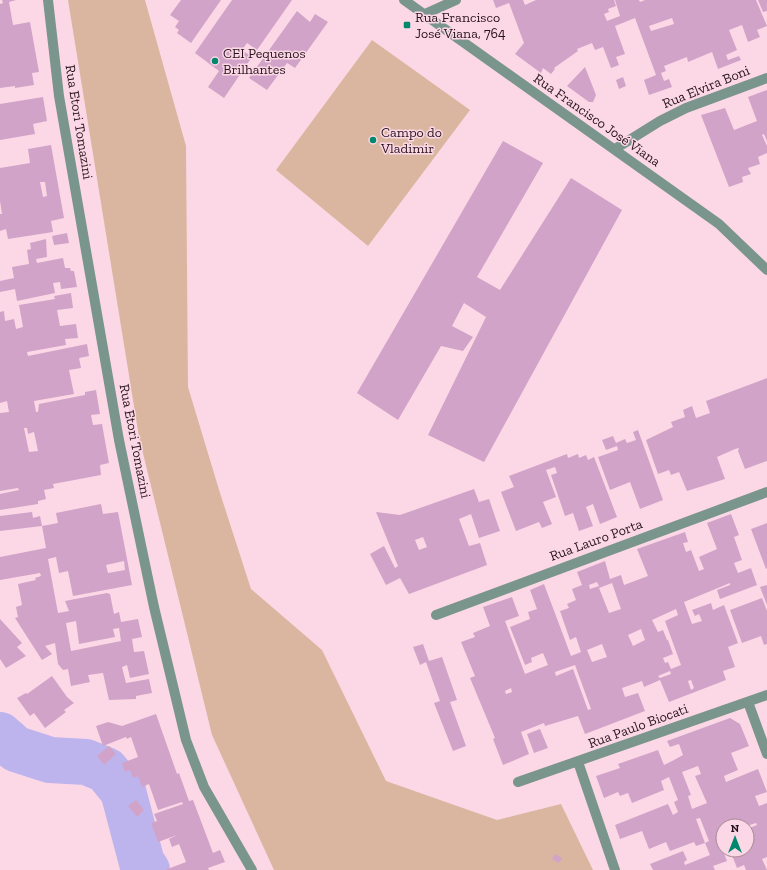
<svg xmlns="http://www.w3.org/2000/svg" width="767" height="870" font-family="'Zilla Slab',serif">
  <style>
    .green { fill: #dab6a1 }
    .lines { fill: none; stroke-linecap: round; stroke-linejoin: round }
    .river { stroke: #beb4ed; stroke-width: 46 }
    .building { fill: #d1a3c8; fill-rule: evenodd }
    .minor { stroke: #7a958c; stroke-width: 10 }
    .poi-dot { fill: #00886d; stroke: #fcd8e6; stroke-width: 1.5 }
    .labels { text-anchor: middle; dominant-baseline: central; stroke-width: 3; stroke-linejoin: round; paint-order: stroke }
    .poi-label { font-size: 14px; fill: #27121b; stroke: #fcd8e6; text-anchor: start }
    .street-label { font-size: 14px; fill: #27121b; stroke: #fcd8e6 }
  </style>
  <rect width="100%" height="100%" fill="#fcd8e6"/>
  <path class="green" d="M68,0h77l41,146 2,241 32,106 31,96 71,61 64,131 111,39 64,-16 32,66h-319l-62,-135 -73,-298z
    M372,40l98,70 -102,136 -92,-76z"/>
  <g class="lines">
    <path class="river" d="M0,735l16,14 34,11 36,2 20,8 17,21 19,72 5,7"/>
  </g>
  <path class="building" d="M2,0h14l-7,2 4,23 17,-3 9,50 -7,1 2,12 -19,3v-2l-15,2v-84l3,-1z
    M181,0h40l-30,43 -14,-10 2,-3 -4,-3 4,-6 -9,-6z
    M232,0h60l-35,50 -10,-7 -5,7 10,7 -28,41 -16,-11 11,-16 -24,-18z
    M493,0h30l2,5 11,-5h78l2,6 -8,3 1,3 -5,2 3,7 13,-5 -5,-16h24l1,2 5,-2h111l11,26 -10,4 3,7 -12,5 -6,-17 -13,5 8,20 -11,5 2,5 11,-4 2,4 -23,9 -6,-17 -24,10 -1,-5 -23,9 2,5 -5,2 3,8 5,-2 3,8 -23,8 -5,-15 12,-5 -21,-57 -20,8 10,28 -9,3 3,8 -8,3 -8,-21 -8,3 -3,-7 -15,6 1,2 -24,17 1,1 -4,5 -8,-6 -2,5 -26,-19 9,-11 -15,-40 -13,5zM672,18l2,6 -23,7 -2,-5z
    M758,0h9v11l-4,1z
    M297,11l13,11 5,-8 13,8 -33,46 -8,-5 -20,27 -18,-12z
    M585,67l11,28 -3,7h-4l-22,-16z
    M623,77l3,9 -7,3 -3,-9z
    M767,90v51l-3,-7 -2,1 5,11v7l-9,4 2,7 -12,4 3,6 -9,3 1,5 -14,5 -28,-72 24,-7 9,22 23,-9 -9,-24z
    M43,97l4,24 -14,3 2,10 -35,6v-36z
    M503,141l40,22 -66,114 23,13 71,-112 51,32 -138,252 -56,-27 58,-118 -22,-14 -12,23 21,11 -10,14 -22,-5 -43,74 -41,-27z
    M51,145l13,73 -13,3 2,11 -45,7 -2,-10 -6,2v-17h2l-2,-13v-33l30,-5 -2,-14zM40,182h5l2,14 -4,1z
    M67,233l2,10 -15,2 -2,-9z
    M46,239l1,18 -11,2 1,4 26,-5 2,10h5l1,3h3l3,16 -16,2 -1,-7 -7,1 2,10 -38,8 -2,-12 -15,3v-11l14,-3 -2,-11 17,-3 -2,-14 4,-1 -1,-6z
    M71,293l2,15 -16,2 3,16 16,-2 2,14 -13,1 1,6 -39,7 1,4 59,-12 2,12 -10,2 2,10 -12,2 5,24 -40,7 2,11h2l1,-8 46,-9v-3l11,-2 4,24 -9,1 2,10 9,-1 7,39 -9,2 1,10 -48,9 1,4 -10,2 2,9 -8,2v3l-38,6v-16l19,-4 -1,-2 -18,3v-78l9,-1 -2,-11 -7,2v-91l4,-1 1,10 9,-2 2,10 7,-2 -4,-22 36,-6 -1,-3zM24,428h3l1,6 6,-2 4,19 -9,1z
    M767,378v83l-22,8 -7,-18 1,-3 -4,1 -18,8 8,22 -38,12 -8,-19 -8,3 -2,-5 -11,4 -12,-34 27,-13 -2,-5 14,-5 -2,-7 9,-4 4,12 14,-5 -4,-12z
    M638,430l25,70 -23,9 -10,-27 -20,8 -12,-33 20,-7 -1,-4 -11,4 -4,-10 11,-4 3,7 9,-4 2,4 9,-3 -3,-8z
    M567,454l1,4 10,-4 1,4 7,-3 2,5 6,-3 23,60 -17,7 -7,-20 -7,3 7,19 -14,5 -6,-18 -8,3 -14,-41 6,-2 -2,-6 -9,3 10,27 -13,5 9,22 -10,4 -3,-6 -23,9 -15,-39 13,-5 -5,-11z
    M474,489l5,13 10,-3 11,32 -21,7 -8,-24 -12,5 10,27 11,-3 7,22 -78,29 -9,-16 -14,7 -16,-31 14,-8 11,22 3,-2 -22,-54 24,3zM423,537l4,10 -8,3 -4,-10z
    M101,504l2,10 15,-2 14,73 -59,11 -5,-25 -9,2 -3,-16 -8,2 10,54 11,-2 -4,-10 42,-8 3,1 4,20 5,-2 2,10 17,-3 4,18 -10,2 2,13 10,-1 5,23 -19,4 -3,-13 -5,2 4,16 23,-4 3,14 -16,3v3l-27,1 -6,-27 -15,2 2,7 -19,4 -3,-17 -5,1 -5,-6 -3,-21 -10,3 7,8 -10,6 -27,-42 3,-1 -2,-10 6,-2 -4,-21 18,-4 -1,-2 6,-2 -1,-3 -40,7v-23l46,-9 -4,-22 16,-3 -2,-10zM124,561l1,9 -17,3 -2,-8zM76,621l3,23 36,-7 -2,-8 6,-1 2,13 -50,10 -5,-28z
    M32,512l1,6 7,-2 2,10 -42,5v-15z
    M731,514l8,21 -5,2 8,23 -8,3 4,10 13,-5 6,17 -37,14 -3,-9 13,-5v-2l-46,19 8,22 10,-3 -3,-7 -4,2 -3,-6 19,-7 2,7 11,-5 14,38 -10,4 7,20 -12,4 3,9 -57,22 -9,-22 -16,7 -2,-6 -20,7 3,9 13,-4 7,18 -60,23 -7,-18 -33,10 -1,-3 -23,9 8,22 -26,11 -10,-26 2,-1 -25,-60 5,-2 -14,-34 14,-5 -2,-4 17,-7 -7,-19 29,-10 7,19 -14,5 20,53 23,-9 -5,-12 -12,5 1,4 -7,3 -15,-38 20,-8 -2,-7 9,-3 -7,-19 14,-6 27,72 10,-4 -5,-15 -6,3 -10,-29 9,-3 -2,-4 9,-4 -4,-11 10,-4 -5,-13 28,-11 5,18 11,-4 3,10 24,-9 -11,-27 48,-17 3,10 -5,1 3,9 5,-2 8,21 5,-2 -5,-12 18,-8 -10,-26zM597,582l2,4 -9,3 -1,-4zM612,583l9,26 -12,4 -10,-25zM676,609l2,6 -13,6 16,44 -10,4 -3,-7 -3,1 -2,-5 10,-4 -5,-14h-1l-4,-10 -5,2 -6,-12zM641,629l4,11 -12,6 -5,-11zM602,644l5,13 -15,5 -5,-12zM575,665l16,44 -3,1 -15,-41 -17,7 -1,-4zM670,671l1,3 -11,4 -2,-2zM691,680l3,8 -3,2 -3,-9zM511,688l1,4 -6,2 -1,-3z
    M767,523v45l-1,1 -15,-40z
    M767,585v20l-7,-18z
    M762,598l5,13v33l-3,1 -3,-9 -19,7 -12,-33z
    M0,619l22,24 -5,4 9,9 -20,12 -6,-9z
    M423,644l6,17 13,-4 15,43 -7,2 16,44 -13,5 -19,-48 6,-2 -14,-39 -6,3 -7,-18z
    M52,676l15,21 7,6 -10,7 2,2 -21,16 -11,-15 -4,3 -13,-18 9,-5 1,1z
    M156,714l21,60 2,-1 10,28 4,-1 20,53 7,-3 5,12 -17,6 1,2h-44l21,-8 -7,-18 -7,3 -3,-8 8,-4 -19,7 -7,-19 6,-2 -3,-7 29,-10 -1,-2 -24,8 -9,-26 -7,3 -4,-11 -5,2 -3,-8 -5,2 -3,-9 16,-6 -7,-20 -4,2 -1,-2 -23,9 -7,-20 12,-4 14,4z
    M730,718l10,6 9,22 -18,7 7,17 -14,6 2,6 32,-13 9,23 -12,4 4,10 8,-3v54l-5,2 5,11h-21l-2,-5 -7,3 -7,-18h17v-21l10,-4 -1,-2 -9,3h-24v10l-5,2 9,23 -14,5 2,4h-62l-3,-6 33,-13 4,9 -3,2 1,3 25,-10 -5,-12 -9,3 -2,-4 -24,9 -4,-9 -17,7 -7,-18 -22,8 -5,-14 53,-21 5,11 5,-3 -4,-10 4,-2 -9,-23 -8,4 3,9 -32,13 -4,-10 -8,3 -2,-4 -14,6 -8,-22 24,-8 -2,-4 40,-14 6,15 10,-5 9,-5 -4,-11 -9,3 -3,-6zM698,766l3,8 -6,2 12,27 -15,6 -4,-13 3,-1 -9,-23zM700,818l9,23 -4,2 -9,-24z
    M540,729l8,19 -14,5 -7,-19z
    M109,746l7,8 -12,11 -7,-9z
    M136,800l8,10 -7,7 -9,-11z
    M555,854l7,4 -3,5 -7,-4z"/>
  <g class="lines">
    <path class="minor" d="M48,0l11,96 60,344 35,167 32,133 18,47 48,83
      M404,0l315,224 48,46
      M425,14l31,-14
      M615,149l45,-28 26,-13 81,-30
      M436,615l331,-123
      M748,702l19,52
      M578,762l37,108
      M518,782l249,-87"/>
  </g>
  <g class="poi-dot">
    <rect x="403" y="21" width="8" height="8" rx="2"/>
    <circle cx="215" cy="61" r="4"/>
    <circle cx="373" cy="140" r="4"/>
  </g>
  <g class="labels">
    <g class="poi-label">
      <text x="415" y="17">Rua Francisco<tspan x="415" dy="16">José Viana, 764</tspan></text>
      <text x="223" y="53">CEI Pequenos<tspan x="223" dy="16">Brilhantes</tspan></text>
      <text x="381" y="132">Campo do<tspan x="381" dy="16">Vladimir</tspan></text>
    </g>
    <g class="street-label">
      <text transform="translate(706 87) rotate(-22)">Rua Elvira Boni</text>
      <text transform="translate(597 120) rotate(35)">Rua Francisco José Viana</text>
      <text transform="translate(79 122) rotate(81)">Rua Etori Tomazini</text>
      <text transform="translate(135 441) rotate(79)">Rua Etori Tomazini</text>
      <text transform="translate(596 540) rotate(-20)">Rua Lauro Porta</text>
      <text transform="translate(638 726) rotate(-20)">Rua Paulo Biocati</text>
    </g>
  </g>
  <g transform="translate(735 838)"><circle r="19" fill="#fcd8e6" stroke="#a78995"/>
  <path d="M0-3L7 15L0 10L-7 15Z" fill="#00886d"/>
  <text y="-6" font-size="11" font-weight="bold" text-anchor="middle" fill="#27121b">N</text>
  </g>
</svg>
